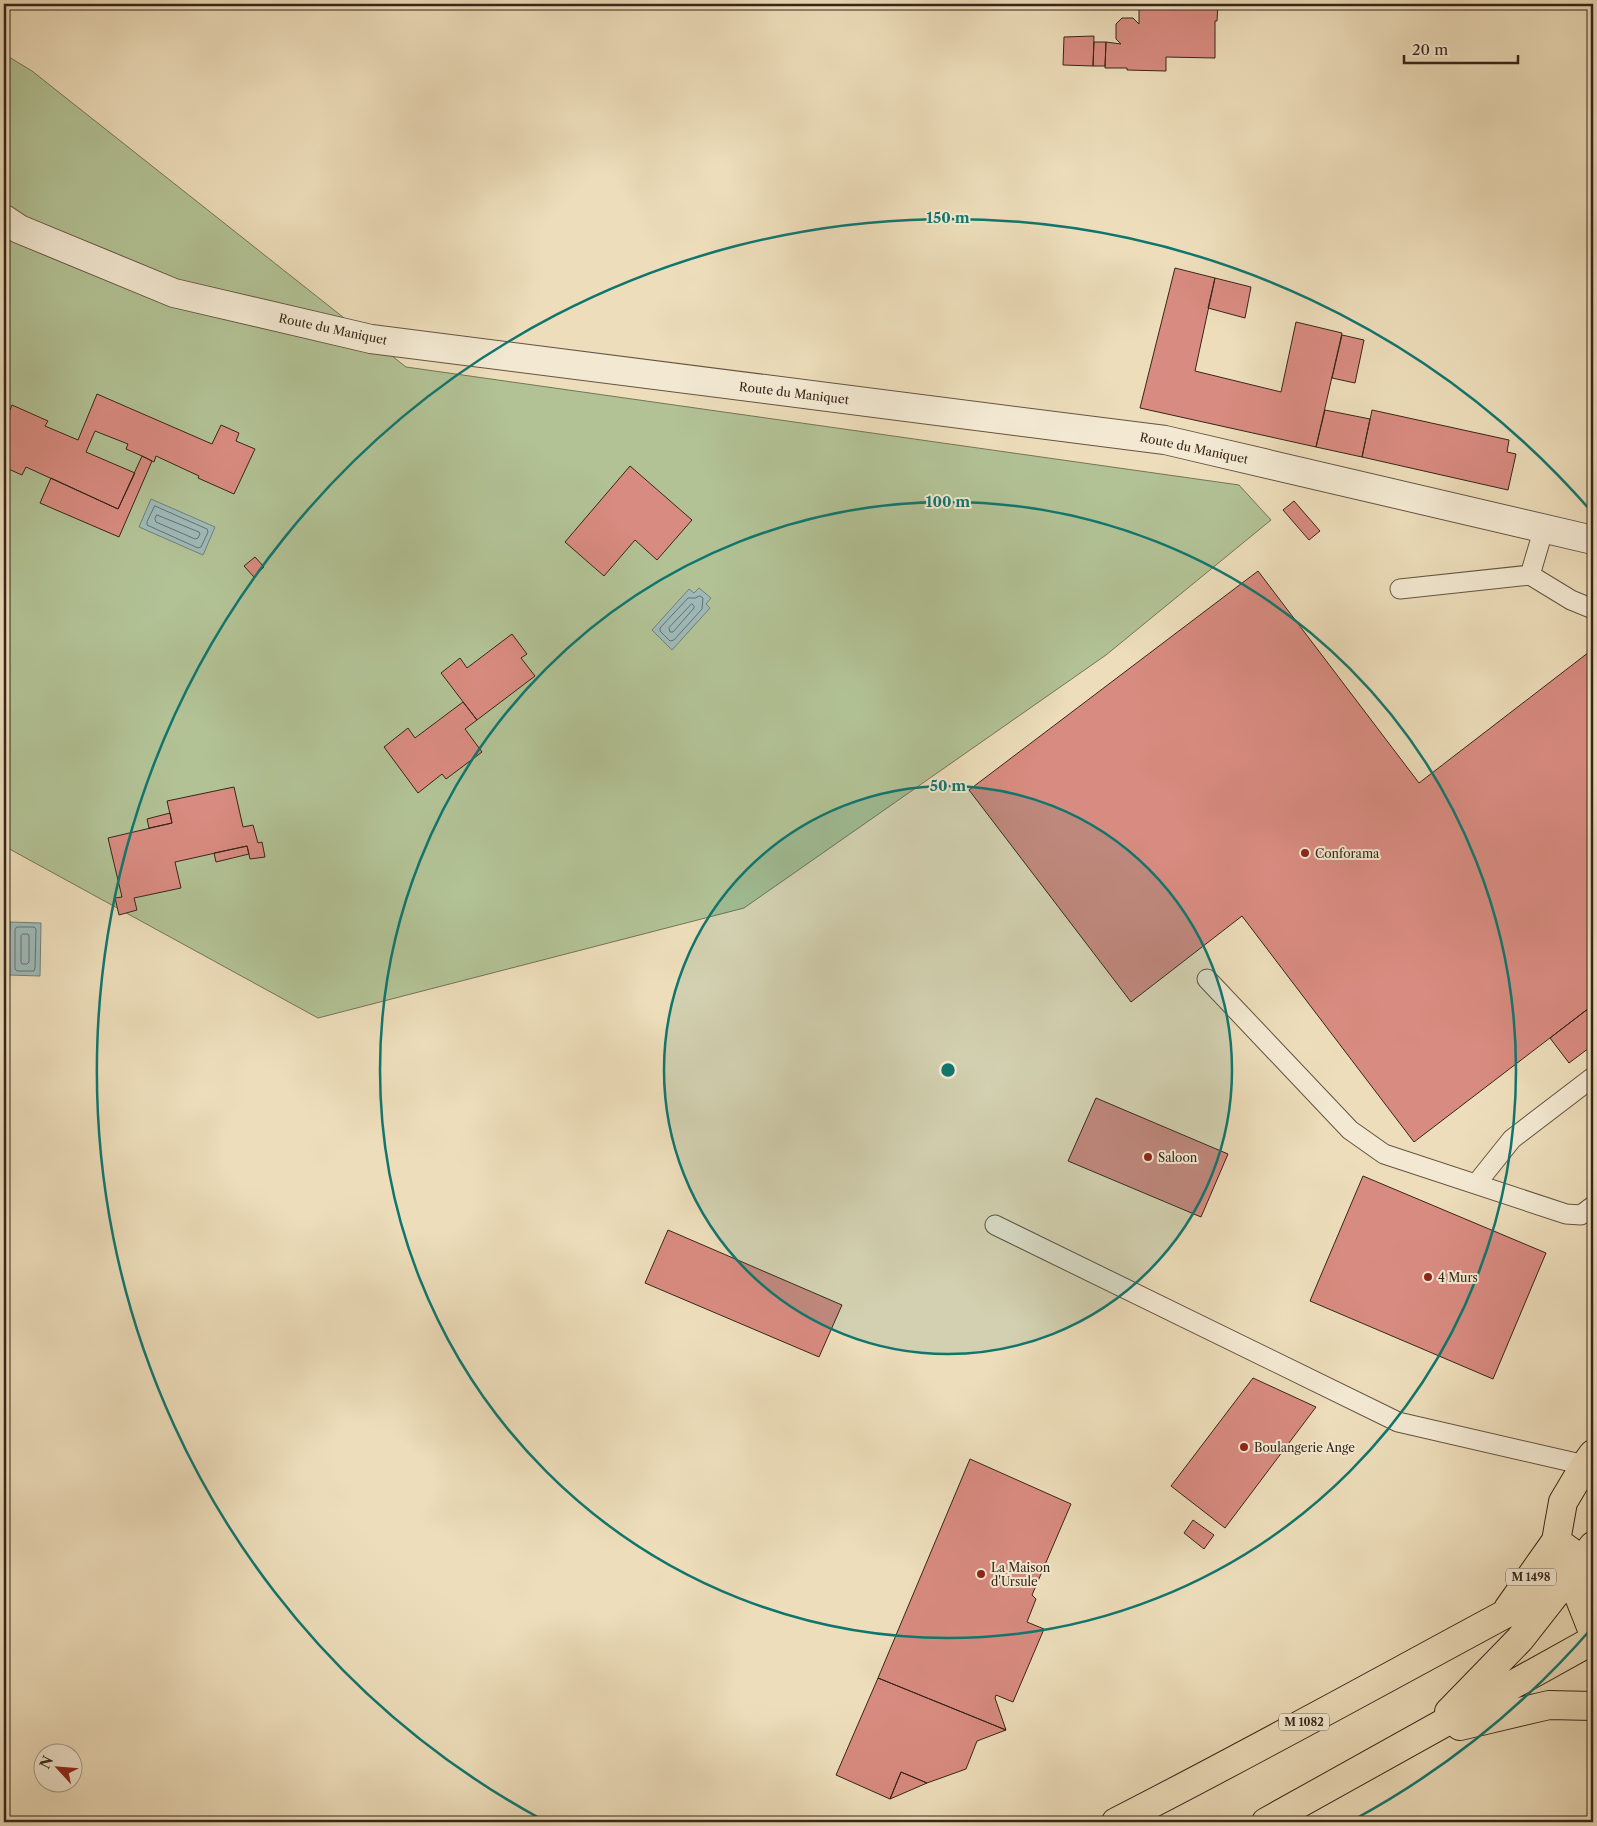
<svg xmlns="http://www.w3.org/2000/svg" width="1597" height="1826" font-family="'Libre Caslon Text',serif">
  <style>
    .green { fill: #b2c295; stroke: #747457 }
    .water { fill: #9dbab9; stroke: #747e79 }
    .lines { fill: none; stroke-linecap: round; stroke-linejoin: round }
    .shore { stroke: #6a7069; stroke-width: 1 }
    .building { fill: #d88b80; stroke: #372519 }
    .service-casing { stroke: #645341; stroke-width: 21 }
    .minor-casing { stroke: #645341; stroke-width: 30 }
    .primary-casing { stroke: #372519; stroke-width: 30 }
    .service { stroke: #f3e9d2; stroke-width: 19 }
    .minor { stroke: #f3e9d2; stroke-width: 28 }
    .primary { stroke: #edddba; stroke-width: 28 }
    .ring { fill: none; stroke: #0f766e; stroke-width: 2.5 }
    .poi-dot { fill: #8f2418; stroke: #f3e9d2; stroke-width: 2 }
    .labels { text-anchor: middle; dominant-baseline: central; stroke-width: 4; stroke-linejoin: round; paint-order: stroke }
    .shield { fill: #f3e9d2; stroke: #6f6050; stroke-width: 1 }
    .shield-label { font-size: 11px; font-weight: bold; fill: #372519 }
    .street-label { font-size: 12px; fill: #372519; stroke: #f3e9d2 }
    .poi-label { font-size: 12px; fill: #372519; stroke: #f3e9d2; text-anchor: start }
    .centre { fill: #0f766e; stroke: #f3e9d2; stroke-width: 2.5 }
    .ring-label { font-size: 15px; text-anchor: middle; font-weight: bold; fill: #0f766e; stroke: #f3e9d2; stroke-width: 4; stroke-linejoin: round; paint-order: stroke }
  </style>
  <rect width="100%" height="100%" fill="#edddba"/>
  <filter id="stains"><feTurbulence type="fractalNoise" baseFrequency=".004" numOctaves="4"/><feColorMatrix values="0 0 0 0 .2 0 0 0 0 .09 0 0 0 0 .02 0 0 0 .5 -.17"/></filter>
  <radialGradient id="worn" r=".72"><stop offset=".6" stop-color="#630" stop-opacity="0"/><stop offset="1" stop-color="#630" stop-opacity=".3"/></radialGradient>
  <path class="green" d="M4,54l28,17 374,296 833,118 32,35 -165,135 -362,253 -426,110 -314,-172z"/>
  <path class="water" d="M151,499l64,28 -12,28 -64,-28z
    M699,588l12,10 -5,6 4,4 -38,42 -20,-20 37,-41 5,4z
    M10,922l31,1 -1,53 -31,-1z"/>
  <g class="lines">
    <path class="shore" d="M155,506l52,23 1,3 -7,15 -3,1 -51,-23v-3z
      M157,515l42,17 1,2 -2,4 -3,1 -39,-17 -1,-3z
      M700,596l3,2 -1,11 -28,31 -4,1 -10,-10v-3l28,-30h7z
      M692,604l2,2v2l-21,24h-3l-1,-4z
      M17,927h17l2,2 -1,39 -1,3h-17l-2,-2v-39z
      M23,934h5l1,2v26l-2,2h-5l-1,-2v-26z"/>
  </g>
  <path class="building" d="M1139,4h79l-1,17h-2v37l-49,-1v14l-39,-1v-2h-22l1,-26 15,2 -5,-5v-15l6,-6h11l6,6z
    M1094,36l-1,30 -30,-1 1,-28z
    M1094,42h12l-1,24h-12z
    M1175,268l40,10 -20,93 86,21 15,-70 46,11 -26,114 -176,-39z
    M1215,278l36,9 -6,31 -37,-10z
    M1342,335l22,5 -9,43 -23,-5z
    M97,394l115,50 9,-19 18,8 -3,8 19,8 -21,45 -36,-16 1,-2 -43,-20 -2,6 -12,-6 -16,-7 2,-5 -33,-13 -9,21 49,21 -17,36 -92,-42 -4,8 -18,-8v-43l8,-19 36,16 -3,5 33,14z
    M1325,410l45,9 -8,38 -46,-10z
    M1372,410l137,30 -2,12 9,2 -8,36 -146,-33z
    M142,456l10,5 -33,76 -79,-34 11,-25 67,31z
    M630,466l62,54 -35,40 -22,-20 -31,36 -39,-34z
    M1294,501l26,30 -11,9 -26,-30z
    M255,557l9,10 -10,10 -10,-11z
    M1258,571l161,212 174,-134v356l-179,137 -172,-226 -111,86 -162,-212z
    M512,634l15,20 -6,4 14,18 -58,44 -36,-47 19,-15 7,10z
    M463,702l14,18 -12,9 17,23 -36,27 -4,-5 -24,19 -34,-46 24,-19 7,10z
    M234,787l9,40 10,-2 5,18 4,-1 3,15 -15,2 -3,-13 -72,16 6,26 -47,10 3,12 -18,5 -4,-17 7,-1 -14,-59 64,-15 -5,-22z
    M170,813l2,10 -23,5 -2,-9z
    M247,846l2,8 -33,8 -2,-9z
    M1593,1005v40l-24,18 -19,-25z
    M1096,1098l132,56 -27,63 -133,-56z
    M1363,1176l183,77 -53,126 -183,-78z
    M668,1230l174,75 -23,52 -174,-74z
    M1253,1378l63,29 -91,121 -54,-42z
    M970,1459l101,45 -39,91 4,4 -9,23 17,7 -31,73 -17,-7 -1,3 11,32 -128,-52z
    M1193,1520l21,15 -10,14 -20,-16z
    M878,1678l128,52 -29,11 -11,28 -39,14 -26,-11 -11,27 -54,-24z
    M901,1772l26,11 -37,16z"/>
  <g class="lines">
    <defs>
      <path id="service" d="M1544,528l-14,47 41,25 22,9
        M1400,589l130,-14
        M1207,979l143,151 34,24 182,60 15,1 12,-9
        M1476,1184l36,-45 81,-62
        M995,1225l403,197 187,43"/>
      <path id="minor" d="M4,219l15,10 155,64 197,46 794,101 428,100"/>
      <path id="primary" d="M1593,1454l-8,11 -22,37 -7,39 37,27
        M1565,1561l28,71
        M1508,1609l48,-68
        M1449,1712l71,-73 73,-93
        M1460,1726l89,-21 44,1
        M1116,1822c161,-82 318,-171 477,-255
        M1266,1822l327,-182"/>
    </defs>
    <use href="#service" class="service-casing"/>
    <use href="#minor" class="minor-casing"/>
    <use href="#primary" class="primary-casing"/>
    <use href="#service" class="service"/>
    <use href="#minor" class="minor"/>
    <use href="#primary" class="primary"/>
  </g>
  <circle cx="948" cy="1070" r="284" fill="#0f766e" fill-opacity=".12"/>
  <g class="ring">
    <circle cx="948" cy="1070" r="284"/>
    <circle cx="948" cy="1070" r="568"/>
    <path d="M1591 1629A852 852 0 0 1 1355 1819M541 1819A852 852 0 1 1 1591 511"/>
  </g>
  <g class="poi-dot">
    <circle cx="1305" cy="853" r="5"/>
    <circle cx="1148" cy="1157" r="5"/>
    <circle cx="1428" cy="1277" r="5"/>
    <circle cx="1244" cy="1447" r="5"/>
    <circle cx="981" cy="1574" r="5"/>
  </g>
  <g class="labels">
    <g class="shield">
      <rect x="1506" y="1568.5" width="50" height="17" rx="4"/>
      <rect x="1279" y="1713.5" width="50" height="17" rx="4"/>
    </g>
    <g class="shield-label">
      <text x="1531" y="1577">M 1498</text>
      <text x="1304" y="1722">M 1082</text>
    </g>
    <g class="street-label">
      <text transform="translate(333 329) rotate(12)">Route du Maniquet</text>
      <text transform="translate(794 393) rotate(7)">Route du Maniquet</text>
      <text transform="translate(1194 448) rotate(12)">Route du Maniquet</text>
    </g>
    <g class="poi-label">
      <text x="1315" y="853">Conforama</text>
      <text x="1158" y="1157">Saloon</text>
      <text x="1438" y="1277">4 Murs</text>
      <text x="1254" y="1447">Boulangerie Ange</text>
      <text x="991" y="1567">La Maison<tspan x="991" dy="14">d'Ursule</tspan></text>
    </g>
  </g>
  <circle cx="948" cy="1070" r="8" class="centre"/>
  <g class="ring-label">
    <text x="948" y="223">150 m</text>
    <text x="948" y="507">100 m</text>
    <text x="948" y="791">50 m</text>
  </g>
  <rect width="1597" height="1826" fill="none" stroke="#edddba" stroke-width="20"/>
  <rect x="5" y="5" width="1587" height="1816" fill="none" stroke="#372519" stroke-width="2.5"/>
  <rect x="10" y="10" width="1577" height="1806" fill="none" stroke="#372519"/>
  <g transform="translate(58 1768) rotate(296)"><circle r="24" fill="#f3e9d2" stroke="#a89b88"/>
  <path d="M0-4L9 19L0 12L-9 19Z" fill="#8f2418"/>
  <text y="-8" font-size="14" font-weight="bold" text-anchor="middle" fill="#372519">N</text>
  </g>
  <path d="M1404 55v8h114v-8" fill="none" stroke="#372519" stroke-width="2.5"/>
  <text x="1412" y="55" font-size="15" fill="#372519" stroke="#f3e9d2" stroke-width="4" paint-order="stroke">20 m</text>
  <rect width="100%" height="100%" filter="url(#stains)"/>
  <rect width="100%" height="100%" fill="url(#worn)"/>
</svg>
